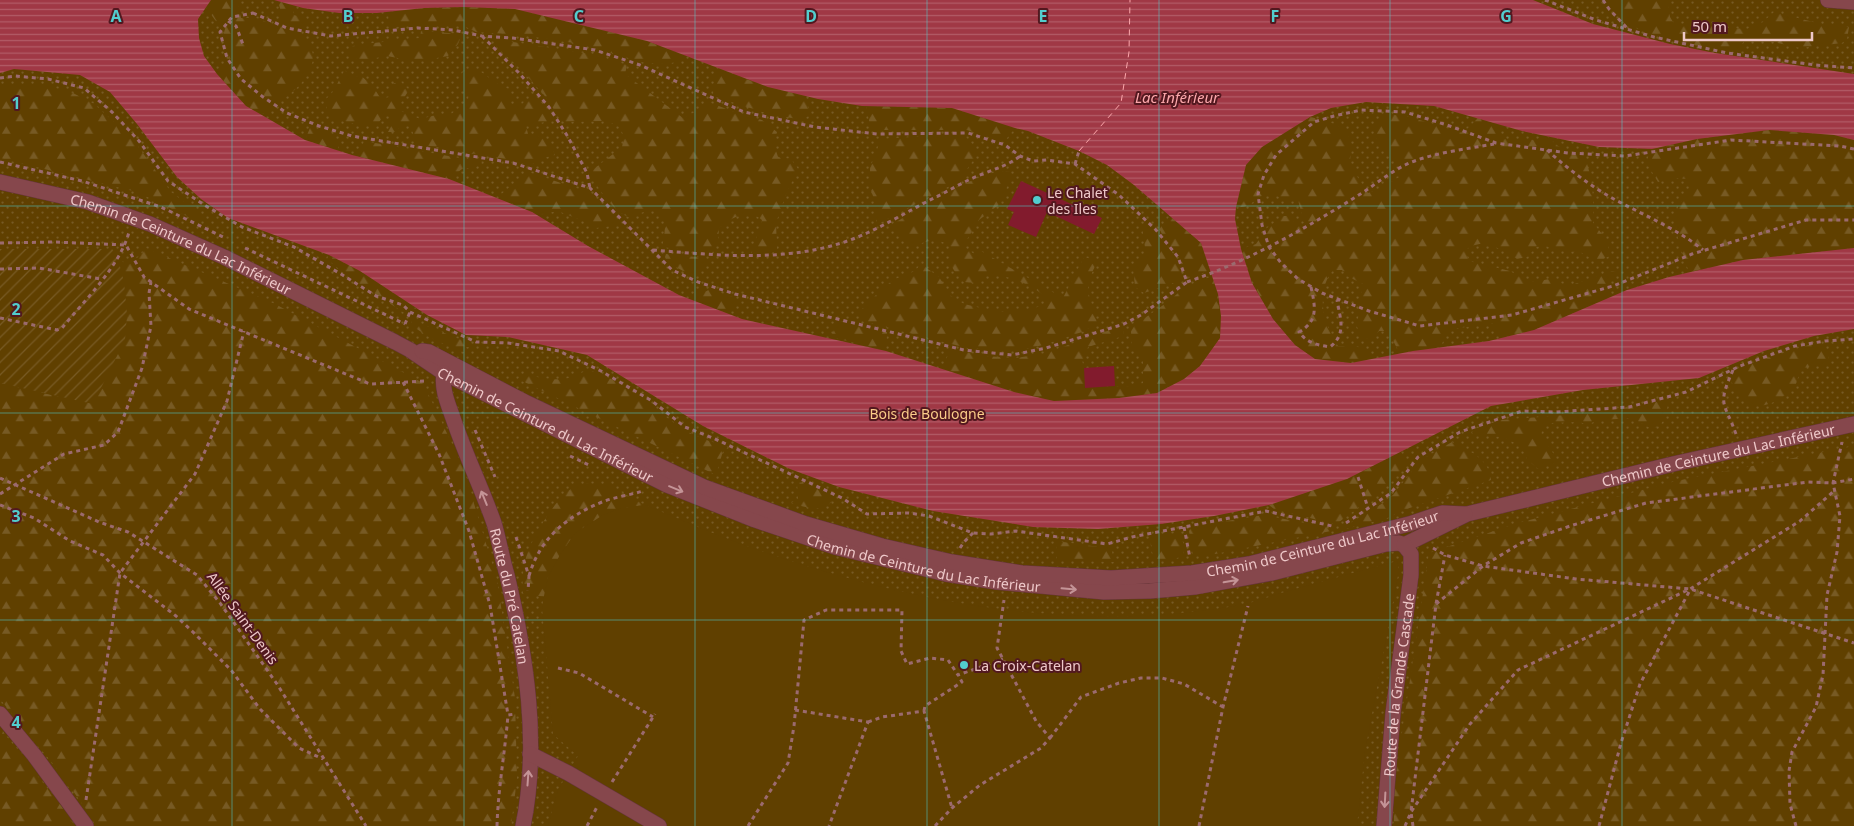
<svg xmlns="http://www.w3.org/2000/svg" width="1854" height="826" font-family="'Noto Sans',sans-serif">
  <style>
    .grass { fill: url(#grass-dots) }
    .forest { fill: url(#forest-firs) }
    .garden { fill: url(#garden-furrows) }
    .pitch { fill: #604000 }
    .water { fill: url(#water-rules) }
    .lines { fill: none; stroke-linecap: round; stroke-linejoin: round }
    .ferry { stroke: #fda8ac; stroke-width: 1; stroke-dasharray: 6 5; stroke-linecap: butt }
    .building { fill: #821b2d }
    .minor-casing { stroke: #65343b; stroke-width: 16 }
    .path { stroke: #9b6a6e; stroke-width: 3; stroke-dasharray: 4 4; stroke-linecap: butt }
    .minor { stroke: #86474c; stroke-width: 15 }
    .oneway { stroke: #c49497 }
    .grid { fill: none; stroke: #52cdce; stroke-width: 1; stroke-opacity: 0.55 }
    .poi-dot { fill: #52cdce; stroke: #52181f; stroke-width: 2 }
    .labels { text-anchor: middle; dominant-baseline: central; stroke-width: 4; stroke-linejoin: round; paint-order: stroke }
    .poi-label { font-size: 14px; fill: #eec8c9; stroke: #52181f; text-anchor: start }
    .street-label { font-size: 14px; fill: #eec8c9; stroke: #52181f }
    .park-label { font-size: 14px; fill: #facc88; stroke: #52181f }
    .water-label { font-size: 15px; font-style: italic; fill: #fda8ac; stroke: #52181f }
    .grid-label { font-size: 16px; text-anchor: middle; font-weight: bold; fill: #52cdce; stroke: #52181f; stroke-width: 4; stroke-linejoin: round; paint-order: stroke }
  </style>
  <defs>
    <pattern id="grass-dots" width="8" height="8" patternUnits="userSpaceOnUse" patternTransform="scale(1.25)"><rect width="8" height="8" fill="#604000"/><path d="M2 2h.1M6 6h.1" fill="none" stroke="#775a24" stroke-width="1.8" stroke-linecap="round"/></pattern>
    <pattern id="forest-firs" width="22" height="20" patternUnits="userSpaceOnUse" patternTransform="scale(1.25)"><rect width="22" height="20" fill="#604000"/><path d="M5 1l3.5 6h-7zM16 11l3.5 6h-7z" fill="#775a24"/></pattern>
    <pattern id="garden-furrows" width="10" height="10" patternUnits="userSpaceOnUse" patternTransform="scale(1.25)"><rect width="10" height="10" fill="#604000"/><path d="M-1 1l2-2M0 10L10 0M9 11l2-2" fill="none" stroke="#775a24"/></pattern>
    <pattern id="water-rules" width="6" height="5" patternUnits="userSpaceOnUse" patternTransform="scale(1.25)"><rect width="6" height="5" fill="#a03845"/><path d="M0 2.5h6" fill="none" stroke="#b25c67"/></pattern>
  </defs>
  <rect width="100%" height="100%" fill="#52181f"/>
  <path class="grass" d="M0,0h1854v826h-1854z"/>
  <path class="forest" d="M211,0h24l4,7 2,11h15l16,6 8,-4 1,-8 -3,-11 14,3 2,11 12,3 4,5 -8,4 -1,8c5,6 11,12 12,20 1,27 -33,46 -52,60l-15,-9 -29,-32 12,-17 -6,-21 2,-7 -10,-9 -10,-14z
    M1608,0h60l2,17 3,5 8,2 18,-3 17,6 31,2 16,-7 11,-10 51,13 24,2 -2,12 -5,4 -42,5 -39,-9 -17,2 -7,11c-26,-4 -84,-12 -105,-27 -9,-6 -18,-16 -24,-25z
    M464,7l51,2 132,32 38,15 -7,6 -14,2 -19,-1 -64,-19 -60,-9 -45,-3 -10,-5 -25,-3 -48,3 -4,-4 -1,-11 36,-4z
    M421,31l41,3 -4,10 -10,12 -17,3h-28l-16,-3 -28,5 -8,-7 -1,-6 5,-3 65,-7z
    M500,40l91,14 36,11 -2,9 58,44 14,-7 11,-9 32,12 22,6 15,12 -3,12 4,13 13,2 7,10 -12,25 -10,29 1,27 -7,4 -19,1 11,-35c-15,-13 -30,-2 -43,8l-1,14 -6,11 -50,-6c7,-28 2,-48 -31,-29 -18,-6 -33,-29 -41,-46l32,-25 2,-10 -4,-10 -13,-6 -42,1 -4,-2 -17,-25 -25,-28 -21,-18 -3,-7z
    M715,68l53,19 35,8 6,14 -1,7 -5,4 -34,-6 -56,-18z
    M345,70l8,8 7,-3 12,10 9,14 8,-2 3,-13 8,-3 9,9 -9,14 1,7 19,8 16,-4 13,1 7,-6 11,-6 2,-9 -12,-13 7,-12 17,2 18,13 12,5 -2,5v11h11l6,-6 11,-3 16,23c-10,4 -17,2 -27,6l2,8c17,3 21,4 27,21l-16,4 -9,7 -18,-6 -94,-16 -9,-20h-7l-6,8h-8l3,-17 -4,-5 -11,17 -17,-2 -28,-7 -4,-8 -1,-11c11,-9 11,-18 19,-29z
    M12,84l33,1 28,8 21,11 38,34 39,54 33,25 -5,5 -62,-30 -137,-34v-72z
    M866,106l86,2 63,20 -11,14 -37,-12h-96z
    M1385,114l21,2 57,17 15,-15 23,7 -1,10 6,4 31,1 5,-5 5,1 11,10 27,12c8,21 9,43 8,65l15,18 1,15 -11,6 -18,-10 -27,-2 -8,-5 -9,2 -9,10 -10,2c-15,-9 -36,-24 -52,-8l4,10 41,10 12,7 13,4 14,-3 20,7 42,-15 5,1 -10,11 3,15 -75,32 -34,8 -8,-15 -45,7 -6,17 -41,7 -12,-23h-9l-8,8h-4l-7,-4 -4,-11 4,-12 -1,-9 4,-19 -16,-8 -5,-6h-9c-18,22 -10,54 5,76 15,0 27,-2 34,13 -13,2 -45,6 -57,0 -5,-1 -9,-6 -13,-9 -32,-24 -49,-64 -61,-101l15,-5 11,-16 16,-12h6l9,10 6,-3 -6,-23c-5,0 -10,2 -15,-1 -5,-2 -9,-6 -15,-5 -12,2 -17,15 -32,13l10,-42 16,-18 48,-30c31,7 48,13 39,47l19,29 13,-5 20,-12 -2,-14 -14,-13 -9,-11 -1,-13z
    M310,128l19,4v3l8,7 2,9 -34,-11z
    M1769,130l65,5 20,5v108l-111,12 -54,12c-5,-14 -16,-43 -13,-58 1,-13 19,-22 12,-35l-16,-1 -14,4 -12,-20 6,-13 45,-10z
    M927,136h38l8,9 3,7 -2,7 -15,22 -83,44v-21l-6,-16v-20l11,-29z
    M364,141l118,21 -6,5 -14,2 -13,10 -93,-23 5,-6z
    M1001,171l10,1v5l-11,27 -21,16 -16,26 14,10 4,-5 82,47 21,-41 14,4c-5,9 -13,24 -9,34 3,11 5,16 8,27l-12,9 -42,14 -26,6 -50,-3 -108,-28 2,-10 20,-20 12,-10 22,-9 6,-7 18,13 12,19 13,8 34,8 33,-3 13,-4 1,-8c-10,-11 -44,-26 -59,-21 -3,1 -7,5 -10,7l-12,-1c-12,-14 -17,-17 -13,-35 -25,-21 -38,19 -60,-22 35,-20 71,-45 110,-54z
    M531,173l54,18 13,9 22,22 -14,5 -10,1 -8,-5 -30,-12 -20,4 -40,-18 20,-17z
    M1170,216l31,27 10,27 -22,8 -5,-13 -25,-36z
    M1145,222c14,14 44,41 33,62l-5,-1 -29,10 -9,-6 -2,-21 5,-7 6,-3c4,-11 -5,-22 1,-34z
    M146,248l129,56 148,79 40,84 34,113 18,118 2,81 -6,47h-413l-40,-56 -58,-71v-316l60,14 60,-132 -2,-6 9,5 13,-8z
    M666,254l40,4 -2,10 -12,8 -25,-14 -2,-5z
    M329,255l31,16 56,37 -3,7 -7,-1 -60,-39 -19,-16z
    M1213,276l8,40 -1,22 -20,28 -16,13 -27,14 -38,5 -65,3 -40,-9 -70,-22 3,-13 5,-8 32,7 32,2 31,-5 53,-20 22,-6 2,6 -4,4 -32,10 -2,9 -4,4 2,8 1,19 51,-1 7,-3v-22l-3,-10 -8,-4 -1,-16 4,-6 34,-24 17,-15z
    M709,289l27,9v6l-9,9 -35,-11 2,-9 4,-2h9z
    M412,320l52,21 10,6h-8l-2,5c-18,-7 -38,-14 -53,-28z
    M838,321l49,11 -1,19 -55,-14z
    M1815,343l8,2c5,6 7,10 5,18l-25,5c-5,6 -5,12 -8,18 -7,10 -33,26 -45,17 -7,-4 -13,-14 -19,-21l5,-9 6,-7z
    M586,370c35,6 69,42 99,60 13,8 28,12 43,17l-5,4 -7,24 -198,-96 3,-4c25,2 42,11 65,-5z
    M1668,400c-1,13 -2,24 -16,29l-15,-8 -3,-3 -34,2 -12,4 -11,-2 -26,1 -8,3 -2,9 14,21 1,7 -18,6 -11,-10 -6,-13 -18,-9 -30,-2 -1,-3 3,-3 26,-9 90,-7z
    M1452,442c17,9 37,16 39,38l-93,32 -7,5 -49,13v-2l41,-25 10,-8 28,-35z
    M1854,446v380h-460v-40l35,-233 89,-30 158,-42z
    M1401,452l5,14 -19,20 -48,36 -5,2 -60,-15 -5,-4 78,-26z
    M797,481l37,15c-6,20 -29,11 -43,7l7,-4z
    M606,484l39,21 -24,3 -61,47 -12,22 -4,20 -21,-4c-1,-13 0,-26 4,-39 6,-17 33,-65 52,-69 8,-2 18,-1 27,-1z
    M1263,515l63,12 5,4 -116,23 -22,2 -4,-25 2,-3 22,-5 2,2 6,-3z
    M1178,533l5,9 1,15 -30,4 -3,-14 -1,-11z
    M1056,541l36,5h19l3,16 -57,-2z
    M0,728l62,79 13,19h-75z"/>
  <path class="garden" d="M0,249h112l5,6 7,27 3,32 -2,26 -32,64 -93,-21z"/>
  <path class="pitch" d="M645,505c40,16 79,34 119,47 150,52 314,81 471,54 18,-3 35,-10 53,-15 36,-10 72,-20 109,-30l2,9 -34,181 -8,75h-809l10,-36 20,-34 -25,-22 -11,-127 6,-30 12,-22 15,-22 28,-18 18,-7z"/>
  <path class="water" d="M0,0h211l-13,19 1,19 5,18 13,18 29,32 59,34 47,15 97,24 83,33 56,34 91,49 63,24 144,32 128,41 40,9 65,-3 38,-5 27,-14 16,-13 20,-28 1,-22 -3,-22 -17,-51 -67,-58 -27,-20 -28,-14 -51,-20 -13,-3 -63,-20 -90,-2 -44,-7 -50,-12 -121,-46 -132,-32 -51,-2 -40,1 -47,5h-38l-36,-5 -29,-8h1259l60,24 77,20 45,9 139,21v66l-20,-5 -65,-5 -72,9 -45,10 -53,-2 -77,-16 -88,-25 -68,-4 -35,6 -21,9 -48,30 -16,18 -10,42 -1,12 6,30 11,34 21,36 22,26 20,14 36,4 62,-12 76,-10 45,-11 93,-40 42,-13 74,-17 111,-12v81l-40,7 -50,15 -65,27 -116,12 -92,16 -144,73 -78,26 -55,11 -53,8 -63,5 -65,-2 -100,-16 -94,-24 -49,-18 -87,-43 -116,-71 -79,-18 -42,-2 -39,-20 -67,-44 -31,-16 -101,-37 -27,-19 -24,-22 -40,-53 -27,-32 -30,-17 -66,-6 -14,4z"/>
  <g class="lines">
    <path class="ferry" d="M1079,151l42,-48 8,-51 1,-52"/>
  </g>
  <path class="building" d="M1021,181l81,37 -8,16 -47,-22 -11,25 -28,-12 6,-13 -7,-3z
    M1114,366l1,20 -30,2 -1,-20z"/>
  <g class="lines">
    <defs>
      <g id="minor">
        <path d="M1828,0l26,2"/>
        <path id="s1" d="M0,182l88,20 62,22 74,33 171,85 15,8 34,23 223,112 88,35 80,27 111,27 51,8 107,10 46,-1 45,-4 77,-14 114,-29 13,-1 5,2 63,-31 206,-50 181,-40"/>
        <path id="s2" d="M422,351l7,1 96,50 179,85 102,37 76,22 70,16 70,11 89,5 81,-5 57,-9 160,-40 33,-11 23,1"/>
        <path id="s3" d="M444,373c-3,17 5,33 10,48 12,35 28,68 40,102 5,17 8,35 13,52 19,80 33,169 16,251"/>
        <path d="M0,714l34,41 52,71"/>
        <path d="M530,754l38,19 91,53"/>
        <path id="s4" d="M1384,826l9,-113 18,-138v-21l-7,-9"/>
      </g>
    </defs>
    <use href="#minor" class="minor-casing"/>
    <path class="path" d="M1545,0l51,20 58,17 73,16 88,12 39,3
      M1603,0l6,9 19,20
      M253,13l34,15 44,8 87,-8 35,2 29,6 31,2 82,12 45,15 104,47 71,15 62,7 91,-1 37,12 15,11 13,5 14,-1 28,4 44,31 37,35 22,27 9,25 -46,33 -17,9 -78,24 -34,7 -48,-5 -229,-56 -37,-12 -26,-12 -82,-82 -77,-25 -161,-27 -33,-10 -32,-13 -24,-16 -22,-18 -14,-21 -7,-26 12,-15z
      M228,21l8,5 8,21
      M482,36l36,36 31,35 19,30 19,36 3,15
      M0,78l15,-2 33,3 36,9 28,24 27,29 29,40 38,25 36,21 52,20 47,27 35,22 27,9 7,7 66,30 32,1 51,8 42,20 51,30 33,26 28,11 129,60 25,16 42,-1 20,3 44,17 18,1 25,-3 91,13 25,-7 134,-26 66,15
      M1854,149l-14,-3 -109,-6 -106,16 -57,-3 -72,-10 -49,-18 -42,-13 -44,-2 -27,6 -20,6 -38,33 -12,20 -6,19 4,31 7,22 12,16 17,16 24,14 47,18 51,15 92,-11 101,-29 79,-32 114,-34h48
      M1547,150c20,18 42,35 65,48 31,17 64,30 91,52
      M0,162l82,19 79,26 62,30
      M1075,164l4,-13
      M0,243l54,-1 72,3 18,32 45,32 181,75 56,-3
      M245,248l160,76
      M653,250c71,6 148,14 214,-17 26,-12 50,-27 75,-39 13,-7 27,-15 41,-20 14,-6 26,-9 37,-18
      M0,269l39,-1 62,11
      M1187,282c59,-20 114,-51 167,-84 17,-10 33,-24 51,-33 25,-12 62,-16 89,-21
      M1311,287c4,19 8,34 -12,45 8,11 18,13 31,15 17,-13 10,-29 7,-47
      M0,318l57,12 5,-2c22,-27 58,-62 67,-96
      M405,324l5,-12
      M1733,370c-16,36 -9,31 3,64
      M403,382l36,72 30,77 21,74 18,110
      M475,430l20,47
      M570,456l19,9
      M1358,477l10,31
      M0,478l99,44 29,10 69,43 23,28 57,81 89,142
      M0,494l64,-40 40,-9 14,-13 24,-64 9,-42 -2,-33 2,-11
      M0,505l34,13 36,23 33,14 17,18 56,43 19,18 36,36 29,39 39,39 24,11
      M1346,523l45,-30 27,-36 42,-25 62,-21 34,1 73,-5 57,-15 54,-26 55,-20 30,-5 29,-2
      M1184,527l6,31
      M516,537l13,39 -1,15
      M960,548l4,-6 9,-9
      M1433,548l12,7 38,11 93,13 114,10 164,54
      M529,576c11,-38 37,-59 73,-74 13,-5 28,-7 41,-11
      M1436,604l47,-38 38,-23 49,-17 76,-23 162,-21 25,1 21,-4
      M558,668l21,5 74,44
      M795,710l73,12 -39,104
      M924,711l1,-5 37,-24 -4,-7
      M868,722l14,-5 42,-6 28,97
      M1050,738l31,-41 38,-14 22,-5h21l22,6 39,23
      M612,782l43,-68
      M86,800l34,-227 75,-99 32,-73 17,-70
      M497,826c1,-37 8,-74 11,-111l7,-1
      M587,826l10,-19
      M748,826l40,-63 6,-37 10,-106 22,-10h76l-1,41 6,13 23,-6 18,2 10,15 45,-16
      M935,826l17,-18 28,-23 61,-37 9,-10 -14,-17 -39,-73 7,-48
      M1199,826l24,-119 25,-101
      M1405,826l6,-14 59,-88 48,-54 172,-81 110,-68 34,-30
      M1413,826l-2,-14 25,-208 9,-49
      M1599,826l22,-83 19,-59 50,-94
      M1796,826l-6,-22 -1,-33 3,-19 24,-45 7,-32 4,-80 10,-43 3,-36 -7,-33 9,-41"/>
    <use href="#minor" class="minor"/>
  </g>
  <defs><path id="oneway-shaft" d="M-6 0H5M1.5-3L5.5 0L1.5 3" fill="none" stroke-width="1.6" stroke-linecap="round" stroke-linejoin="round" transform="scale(1.25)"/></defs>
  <g class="oneway">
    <use href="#oneway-shaft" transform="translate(676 489) rotate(22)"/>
    <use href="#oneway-shaft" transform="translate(484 498) rotate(-112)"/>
    <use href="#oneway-shaft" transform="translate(1231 581) rotate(-10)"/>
    <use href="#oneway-shaft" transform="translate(1069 589) rotate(5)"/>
    <use href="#oneway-shaft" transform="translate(528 778) rotate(-86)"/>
    <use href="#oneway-shaft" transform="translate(1385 800) rotate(93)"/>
  </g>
  <path class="grid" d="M232,0v826M464,0v826M695,0v826M927,0v826M1159,0v826M1390,0v826M1622,0v826M0,206h1854M0,413h1854M0,620h1854"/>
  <g class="poi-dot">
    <circle cx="1037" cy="200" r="5"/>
    <circle cx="964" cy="665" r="5"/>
  </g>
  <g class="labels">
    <g class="poi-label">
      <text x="1047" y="192">Le Chalet<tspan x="1047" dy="16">des Iles</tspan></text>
      <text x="974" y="665">La Croix-Catelan</text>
    </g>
    <g class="street-label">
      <text stroke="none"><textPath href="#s1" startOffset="192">Chemin de Ceinture du Lac Inférieur</textPath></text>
      <text stroke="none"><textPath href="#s1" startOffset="600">Chemin de Ceinture du Lac Inférieur</textPath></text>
      <text stroke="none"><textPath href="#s1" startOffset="1822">Chemin de Ceinture du Lac Inférieur</textPath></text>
      <text stroke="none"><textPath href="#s2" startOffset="948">Chemin de Ceinture du Lac Inférieur</textPath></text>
      <text stroke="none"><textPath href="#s1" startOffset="1005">Chemin de Ceinture du Lac Inférieur</textPath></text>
      <text stroke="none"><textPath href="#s3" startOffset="234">Route du Pré Catelan</textPath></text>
      <text transform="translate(243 618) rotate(54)">Allée Saint-Denis</text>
      <text stroke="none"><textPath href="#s4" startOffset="142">Route de la Grande Cascade</textPath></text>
    </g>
    <g class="park-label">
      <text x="927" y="413">Bois de Boulogne</text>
    </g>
    <g class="water-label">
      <text x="1177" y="97">Lac Inférieur</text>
    </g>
  </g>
  <g class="grid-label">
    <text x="116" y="22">A</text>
    <text x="348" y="22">B</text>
    <text x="579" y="22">C</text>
    <text x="811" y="22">D</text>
    <text x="1043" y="22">E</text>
    <text x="1275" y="22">F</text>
    <text x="1506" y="22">G</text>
    <text x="16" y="109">1</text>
    <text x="16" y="315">2</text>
    <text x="16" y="522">3</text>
    <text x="16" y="728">4</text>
  </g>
  <path d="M1684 32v8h128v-8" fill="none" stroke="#eec8c9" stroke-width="2.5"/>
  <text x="1692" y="32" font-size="15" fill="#eec8c9" stroke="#52181f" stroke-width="4" paint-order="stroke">50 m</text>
</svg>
